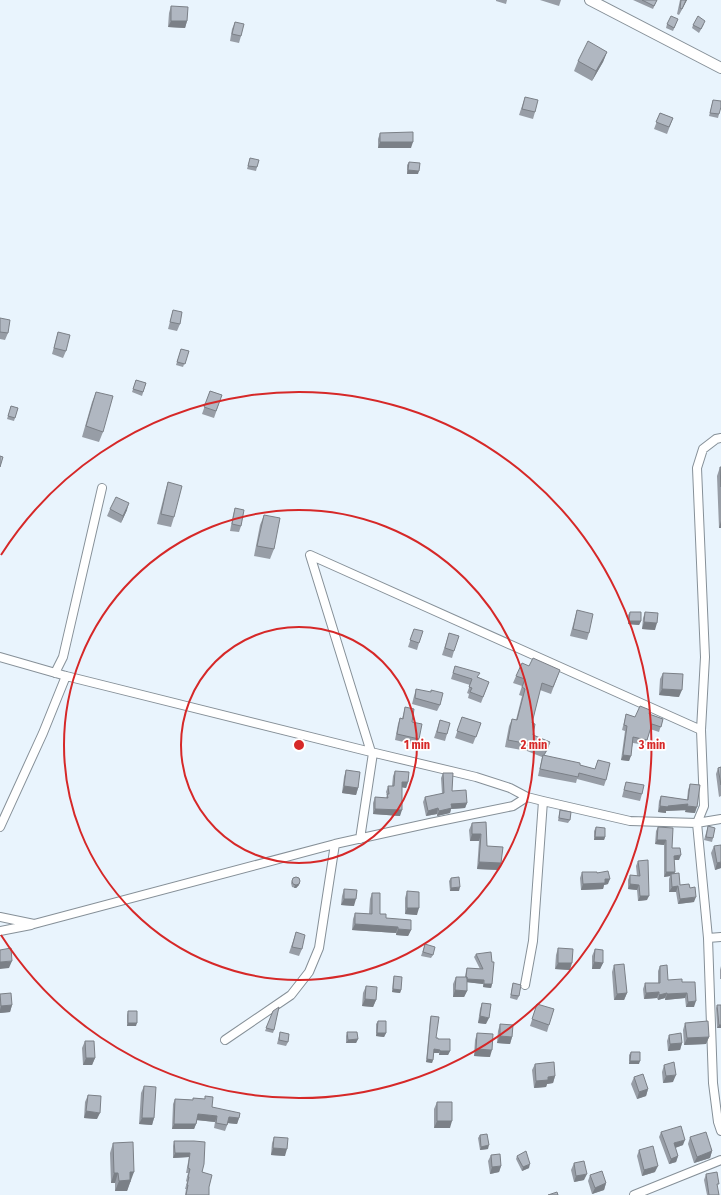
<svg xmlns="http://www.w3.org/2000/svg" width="721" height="1195" font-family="'Fira Sans Condensed',sans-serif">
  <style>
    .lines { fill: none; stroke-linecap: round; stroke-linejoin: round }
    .minor-casing { stroke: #869098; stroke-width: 10 }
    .tertiary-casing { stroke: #869098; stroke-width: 12 }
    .minor { stroke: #fff; stroke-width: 8 }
    .tertiary { stroke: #fff; stroke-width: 10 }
    .wall { fill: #979da6 }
    .shaded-wall { fill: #7b8087 }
    .building { fill: #b0b7c1; stroke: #7b8087 }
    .ring { fill: none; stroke: #d62828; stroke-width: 2 }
    .centre { fill: #d62828; stroke: #fff; stroke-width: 2 }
    .ring-label { font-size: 12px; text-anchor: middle; font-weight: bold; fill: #d62828; stroke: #fff; stroke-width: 3.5; stroke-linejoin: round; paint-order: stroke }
  </style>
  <rect width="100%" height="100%" fill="#e9f4fd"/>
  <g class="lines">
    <defs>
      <path id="minor" d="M721,438l-5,1 -13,10 -6,19 8,189 -4,73 3,76 -7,17 11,115 5,145 5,39 3,9
        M0,657l66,19 305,76 105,25 34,11 17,9 16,4 87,20 67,2 24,-4
        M55,673l8,-16 39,-169
        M371,752l-61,-197 391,175
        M0,827l43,-94 23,-57
        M360,839l13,-86
        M0,917l34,7 301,-80 95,-21 83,-17 14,-9
        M0,931l31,-6
        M708,938l13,-1
        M525,985l8,-44 10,-140
        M225,1040l66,-45 18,-23 10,-24 16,-104
        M634,1195l87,-35"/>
      <path id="tertiary" d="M590,0l131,68"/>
    </defs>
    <use href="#minor" class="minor-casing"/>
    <use href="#tertiary" class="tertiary-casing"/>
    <use href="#minor" class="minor"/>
    <use href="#tertiary" class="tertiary"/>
  </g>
  <path class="wall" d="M496,0h11l-1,4 -10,-3z
    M540,0h21l-2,6z
    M633,0h24l-4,9z
    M680,0h7l-8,15 -2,-1z
    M171,6l16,15 -2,7 -17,-1 1,-14z
    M678,19l-5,12 -7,-3 1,-4z
    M235,22l6,14 -2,7 -9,-2 2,-12z
    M704,24l-5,9 -7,-5 1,-3z
    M607,52l-4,10 -11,19 -18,-10 4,-10z
    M525,97l10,15 -2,7 -14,-4z
    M713,100l6,14 -1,4 -9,-2z
    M660,113l13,5 -6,16 -13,-5z
    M380,133l31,15h-33v-9z
    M250,158l7,9 -1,4 -9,-2z
    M409,162l9,12h-11v-9z
    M173,310l7,14 -3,7 -9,-2z
    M0,319l8,14 -3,7 -5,-1z
    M58,332l8,19 -3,7 -11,-4z
    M181,349l8,2 -6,16 -7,-2z
    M136,380l10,3 -4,13 -10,-4z
    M210,391l12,4 -8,23 -12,-4z
    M96,392l7,40 -4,10 -17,-5 10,-35z
    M11,406l7,2 -4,13 -7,-2z
    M720,467h1v61h-2l-2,-52z
    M168,482l6,35 -3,10 -14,-3 8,-32z
    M235,508l6,18 -2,6 -9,-1 3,-16z
    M110,509l17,1 -6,13 -14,-7z
    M264,515l10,34 -4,10 -16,-3 6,-31z
    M577,610l12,23 -2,7 -17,-4 5,-19z
    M630,612l11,9 -2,4 -11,-1v-9z
    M645,612l10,18 -13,-1 1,-11z
    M414,629l5,14 -2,7 -9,-3z
    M449,633l5,18 -2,7 -10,-3z
    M455,666l23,11 11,5 -8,21 -13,-5 1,-4 -2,-1 3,-8 -19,-6z
    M529,666l31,4 -9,24 -11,-4 -8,33 1,12 15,14 -4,7 51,13 3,-9 8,20 -2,6 -27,-7 -1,4 -38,-7 3,-14 1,-5 -15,-6 -22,-4 4,-21 3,-7 4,1 6,-24 -3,-1 3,-9 -9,-3 3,-7z
    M663,673l16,24 -20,-2 1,-16z
    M416,689l24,16 -3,6 -25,-7 2,-8z
    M405,707l14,32 -3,6 -21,-5 3,-16 2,-6 2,1z
    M626,714l9,3 14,-3 14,5 -4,13 -9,-3 -4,16 -13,-2 -4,18 -8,-1 4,-29 -3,-1z
    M462,717l19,6 -8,21 -18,-6z
    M440,720l7,14 -2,7 -11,-3z
    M721,767v29l-2,1 -3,-23 2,-6z
    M346,770l12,18 -2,7 -14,-2 2,-16z
    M395,771l13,11 -2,6 -4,-1 -2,29 -27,-2v-11l2,-6 11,1 1,-3 -1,-3 2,-6h4l1,-10z
    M443,773l9,18 15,12 -2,5 -14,1 -1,4 -13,3v-2l-11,2 -3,-14 2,-5 17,-3 -1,-16z
    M626,782l16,12 -2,7 -18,-4 2,-8z
    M690,784l5,29 -10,-1 1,-2 -20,1v2l-8,-1 1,-11 2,-5 26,4 1,-10z
    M560,810l10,10 -2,3 -10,-2 1,-7z
    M486,822l1,24 14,17 -2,7 -22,-1 2,-28h-9l-1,-11 3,-7z
    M708,826l5,12 -1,4 -8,-2z
    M596,827l9,10 -1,3h-10v-9z
    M658,827l14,21 7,12h-5v14l6,11 10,3 4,14 -16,2 -2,-12h-7v-13l1,-3 -6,1v-32l-9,-1 1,-13z
    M714,846l7,22 -6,2 -4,-17z
    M638,861l9,39 -9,1 -1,-11 -9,-1v-9l2,-5 7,1 -1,-10z
    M582,872l15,1 11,11 -4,1 -1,4 -22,1 -1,-12z
    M451,878l8,13h-9l-1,-10z
    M292,880l7,5 -3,3 -4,-1 -1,-4z
    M344,889l10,17 -13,-1 1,-9z
    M407,891l10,24 -12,-1v-16z
    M372,893l8,21 6,4 25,12 -3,6 -12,-1v-2l-44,-3 1,-11 2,-6 14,1 1,-15z
    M296,932l6,17 -3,7 -10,-3z
    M425,944l8,11 -2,3 -10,-2z
    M558,948l12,22 -15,-1 1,-14z
    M595,949l8,14 -3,6h-8v-13z
    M476,954l16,30 -1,4 -8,-1v-3l-16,-2v9l-3,6h-11v-13l3,-7h9l1,-6 1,-3 13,1 -6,-12z
    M614,965l13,28 -3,7h-10l-2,-28z
    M660,966l8,14 14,2 12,25h-8l-1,-9 -20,2v-2l-7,2 -1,-2 -13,1 -1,-10 2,-6h13v-12z
    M721,966v13h-1v-9z
    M394,976l7,14 -1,3 -8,-1 1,-12z
    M513,983l6,13 -2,4 -7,-2 2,-11z
    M366,986l10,14 -3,7 -11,-1 1,-13z
    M0,994l12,11 -2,7 -10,1z
    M482,1003l4,21 -8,-1 2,-14z
    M537,1004l12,21 -2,7 -17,-6z
    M717,1005l4,23h-4l-1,-20z
    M128,1011l8,15h-9v-11z
    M273,1011l1,19 -1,3 -8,-2z
    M431,1016l5,22 14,13 -2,4h-9v-2h-5l-2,10 -6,-1 4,-43z
    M378,1021l8,12 -2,4 -8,-1v-12z
    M685,1023l24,14 -3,7 -22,1 -1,-15z
    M500,1024l12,13 -2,7 -13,-1 1,-12z
    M280,1032l8,10 -2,4 -9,-2z
    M347,1032l11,7 -2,4h-10v-7z
    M477,1033l13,24 -16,-1 1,-16z
    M669,1035l13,8 -2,7 -12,1 -1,-10z
    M85,1041l10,17 -3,7h-9l-1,-17z
    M631,1052l8,12h-10v-9z
    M535,1064l20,12 -2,7 -6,1 -1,3 -12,1 -2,-18z
    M664,1065l9,17 -10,1 -1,-11z
    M634,1077l14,12 -2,7 -9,3 -6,-15z
    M144,1086l10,32 -2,7 -13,-1 2,-31z
    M88,1095l9,24 -13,-1 1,-16z
    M205,1096l7,11 27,11 -2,6 -9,-1 -3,8 -11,-3 1,-6 -18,-2 -1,4 -2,5h-22l1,-25 2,-5 18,1v-2l12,1z
    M437,1102l13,26h-16v-19z
    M661,1132l22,13 -8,3 3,8 -2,6 -7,2 -10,-27z
    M480,1135l8,14 -8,1 -2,-12z
    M274,1137l11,19 -14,-1 1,-12z
    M690,1137l22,14 -2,7 -16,5 -6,-19z
    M174,1141h20l8,31 7,15v8h-24l1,-6h-1l2,-7 -1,-1 2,-8h-2l3,-16 -16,1v-12z
    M113,1143l18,39h-1l-3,9h-12v-8h-4l-1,-30z
    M639,1150l16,22 -13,4 -5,-20z
    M491,1155l10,11 -2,6 -9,2 -2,-13z
    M517,1156l12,12 -7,3 -6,-12z
    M574,1163l10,17 -10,2 -3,-12z
    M706,1174l11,14 2,7h-12l-3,-15z
    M590,1175l16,8 -2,7 -12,4 -4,-13z"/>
  <path class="shaded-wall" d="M686,0h1l-8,15 3,-6z
    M171,21h16l-2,7 -17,-1z
    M607,52l-4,10 -11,19 4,-10z
    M380,142h33l-2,6h-33z
    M408,170l11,1 -1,3h-11z
    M129,503l-2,7 -6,13 2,-7z
    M721,521v7h-2z
    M629,621h12l-2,4 -11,-1z
    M644,622l13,1 -2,7 -13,-1z
    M662,689l20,1 -3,7 -20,-2z
    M550,742l-2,7 -5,8 3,-7z
    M623,755l8,1 -2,5 -8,-1z
    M402,782h6l-2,6 -6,-1z
    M344,786l14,2 -2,7 -14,-2z
    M467,803l-2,5 -14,1 -1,4 -13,3 2,-5 12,-7z
    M688,804l-2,6 -20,1v2l-8,-1 2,-6z
    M687,806l10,1 -2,6 -10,-1z
    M438,808l-1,6 -11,2 2,-5z
    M375,809l27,1 -2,6 -27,-2z
    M472,834h9l-2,7h-9z
    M595,837h10l-1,3h-10z
    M657,840h9l-2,5 -9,-1z
    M681,855l-2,5h-7l2,-4z
    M479,862l22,1 -2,7 -22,-1z
    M721,862v6l-6,2 2,-7z
    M666,872h9l-2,4 -2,-2 -1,2 -6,1z
    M605,879h5l-2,5 -4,1 -1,4 -22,1 2,-6z
    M300,882l-1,3 -3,3h-2l1,-3z
    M630,884l9,1 -2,5 -9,-1z
    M678,886l-2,6h-7l3,-5z
    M460,887l-1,4h-9l1,-3z
    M640,896h9l-2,4 -9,1z
    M696,897l-2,5 -16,2 2,-5z
    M344,899h12l-2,7 -13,-1z
    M407,908h12l-2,7 -12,-1z
    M355,924l43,3 -2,6 -44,-3z
    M398,929l13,1 -3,6 -12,-1z
    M12,961l-3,7 -9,1v-7z
    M594,962l9,1 -3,6h-8z
    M558,963h14l-2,7 -15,-1z
    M466,979l18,1 -1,4 -18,-2z
    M484,984h8l-1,4 -8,-1z
    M393,989l8,1 -1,3 -8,-1z
    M455,990l12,1 -3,6h-11z
    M659,992l-2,6 -13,1 2,-6z
    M627,993l-3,7h-10l3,-6z
    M667,993l-2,5 -7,2 1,-5z
    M687,993l-2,5 -20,2 2,-6z
    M365,999l11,1 -3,7 -11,-1z
    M696,1001l-2,6h-8l2,-5z
    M12,1005l-2,7 -10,1v-3l1,-4z
    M480,1016l9,2 -3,6 -8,-1z
    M128,1023h9l-1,3h-9z
    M719,1025h2v3h-4z
    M377,1033h9l-2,4 -8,-1z
    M500,1036l12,1 -2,7 -13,-1z
    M709,1037l-3,7 -22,1 3,-7z
    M358,1039l-2,4h-10l2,-3z
    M682,1043l-2,7 -12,1 2,-7z
    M434,1049l6,1 -1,3h-6z
    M476,1049l16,1 -2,7 -16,-1z
    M440,1051h10l-2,4h-9z
    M86,1058h9l-3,7h-9z
    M427,1059l6,1 -1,3 -6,-1z
    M630,1061h10l-1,3h-10z
    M676,1075l-3,7 -10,1 3,-7z
    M555,1076l-2,7 -6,1 -1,3 -12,1 2,-7 12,-4z
    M648,1089l-2,7 -9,3 2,-7z
    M86,1111l14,2 -3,6 -13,-1z
    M198,1114l19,2 -2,6 -19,-2z
    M229,1117l10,1 -2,6 -10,-1z
    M142,1118h12l-2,7 -13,-1z
    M437,1121h15l-2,7h-16z
    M174,1124h22l-2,5h-22z
    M685,1140l-2,5 -11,4 2,-6z
    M489,1145l-1,4 -8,1 1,-3z
    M273,1148l14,1 -2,7 -14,-1z
    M712,1151l-2,7 -16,5 3,-6z
    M175,1153h15l-1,4 -16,1z
    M678,1156l-2,6 -7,2 2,-5z
    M530,1164l-1,4 -7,3 1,-4z
    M501,1166l-2,6 -9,2 2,-7z
    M658,1166l-3,6 -13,4 2,-6z
    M130,1172h4l-7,19h-12l4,-10z
    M114,1173h4l-3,10h-4z
    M587,1174l-3,6 -10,2 2,-6z
    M606,1183l-2,7 -12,4 3,-6z"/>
  <path class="building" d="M642,0h15l-3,6z
    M681,0h5l-4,9 -2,-1z
    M171,6l17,1 -1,14h-16z
    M671,16l7,3 -4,9 -7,-4z
    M698,16l7,5 -4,8 -8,-4z
    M235,22l9,2 -3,12 -9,-2z
    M588,41l19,11 -11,19 -18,-10z
    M525,97l13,3 -3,12 -13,-3z
    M713,100l8,1v6l-2,7 -9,-1z
    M660,113l13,5 -4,9 -13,-5z
    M413,132v10h-33v-9z
    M250,158l9,2 -2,7 -9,-1z
    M409,162l11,1 -1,8 -11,-1z
    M173,310l9,2 -2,12 -10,-2z
    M0,318l10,2 -2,13 -8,-1z
    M58,332l12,3 -4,16 -12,-3z
    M181,349l8,2 -4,13 -8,-2z
    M136,380l10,3 -3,9 -10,-3z
    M210,391l12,4 -6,16 -12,-4z
    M96,392l17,4 -10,36 -17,-6z
    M11,406l7,2 -3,10 -7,-2z
    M0,456l3,1 -3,10z
    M720,467h1v20z
    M168,482l14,4 -8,31 -13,-3z
    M116,497l13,6 -6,13 -13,-7z
    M235,508l9,2 -3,16 -9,-2z
    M264,515l16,3 -6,31 -17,-3z
    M577,610l16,4 -4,19 -16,-4z
    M630,612h11v9h-12z
    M645,612l13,1 -1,10 -13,-1z
    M414,629l9,2 -4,12 -9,-3z
    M449,633l10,3 -5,15 -9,-3z
    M533,658l27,12 -7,17 -11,-4 -10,40 3,1 -2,11 17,7 -4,8 -17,-6 -21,-4 4,-21 5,1 8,-31 -3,-2 3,-8 -9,-3 6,-13 7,3z
    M455,666l25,7 -3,4 12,5 -6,15 -13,-5 2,-4 -3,-1 3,-8 -19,-6z
    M663,673l20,1 -1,16 -20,-1z
    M416,689l15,3v-2l12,3 -3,12 -25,-7z
    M640,706l10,4 -1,4 14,5 -2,8 -9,-3 -5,16 -14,-3 -2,19 -8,-1 4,-29 -3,-1 2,-11 9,3z
    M405,707l9,2 -2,13 10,2 -3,15 -22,-5 3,-16 3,1z
    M462,717l19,6 -5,14 -19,-6z
    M440,720l10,3 -3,11 -10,-2z
    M543,755l37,8v2l15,4 3,-9 12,3 -4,17 -27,-7 -1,4 -38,-8z
    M721,767v18l-3,-17z
    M346,770l14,2 -2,16 -14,-2z
    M395,771l14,1 -1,10h-6v28l-27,-1v-12l13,1 -1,-4h2l-1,-8h6z
    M443,773h10l-1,18 14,-1 1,13 -16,1 1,4 -13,3 -1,-3 -10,3 -3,-14 19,-4z
    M626,782l18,3 -2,9 -18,-4z
    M690,784l10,1 -3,22 -10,-1 1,-2 -20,2v1l-8,-1 1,-10 27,4z
    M560,810l11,2 -1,8 -11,-2z
    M486,822l1,24 16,1 -2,16 -22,-1 2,-28h-9v-11z
    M708,826l7,2 -2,10 -7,-1z
    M596,827l9,1v9h-10z
    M658,827l15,1 -1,20h8l1,7 -7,1 1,16h-9v-32h-9z
    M721,845v17l-4,1 -3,-17z
    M648,860l1,36h-9l-1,-11 -9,-1v-9l10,1 -2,-15z
    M608,871l2,8h-5v4l-22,1 -1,-12h15v1z
    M679,873l1,12 9,-1 1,4 5,-1 1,10 -16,2 -2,-13 -6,1 -1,-13z
    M459,877l1,10 -9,1v-10z
    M292 881a4 4 0 1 1 8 0a4 4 0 1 1-8 0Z
    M344,889l13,1 -1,9h-12z
    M407,891l12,1v16h-12z
    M372,893h8v21h6v4l25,2v10l-13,-1v-2l-43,-3v-11l17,1z
    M296,932l9,3 -3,14 -10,-2z
    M425,944l10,3 -2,8 -10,-3z
    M11,948l1,13 -12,1v-12z
    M558,948l15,1 -1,14h-14z
    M595,949l8,1v13l-9,-1z
    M491,952l1,10h2l-2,22h-8v-4l-17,-1v-2h-1l1,-9 16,1 -7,-15z
    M624,964l3,29 -10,1 -3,-29z
    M667,965l1,15 14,-1v3h13l1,19 -8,1 -1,-9 -20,1v-1l-8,2v-3l-13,1 -1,-10h15v-17z
    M394,976l8,1 -1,13 -8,-1z
    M456,977h11v14l-12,-1z
    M513,983l8,2 -2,11 -8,-1z
    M366,986l11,1 -1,13 -11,-1z
    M11,993l1,12 -11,1 -1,-12z
    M482,1003l9,1 -2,14 -9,-2z
    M537,1004l17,5 -5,16 -17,-6z
    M717,1005h4v20h-2z
    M279,1007l-5,23 -8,-2 7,-17z
    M128,1011h9v12h-9z
    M431,1016l8,1 -3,21h2v1h12v12h-10v-1l-6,-1 -1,11 -6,-1z
    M378,1021h8v12h-9z
    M708,1021l1,16 -22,1 -2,-15z
    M500,1024l13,1 -1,12 -12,-1z
    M280,1032l9,2 -1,8 -9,-2z
    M347,1032h10l1,7 -10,1z
    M477,1033l16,1 -1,16 -16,-1z
    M681,1033l1,10 -12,1 -1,-9z
    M85,1041h9l1,17h-9z
    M631,1052h9v9h-10z
    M554,1062l1,14 -7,1v3l-12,1 -1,-17z
    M674,1062l2,13 -10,1 -2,-11z
    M643,1074l5,15 -9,3 -5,-15z
    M144,1086l12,1 -2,31h-12z
    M88,1095l13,1 -1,17 -14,-2z
    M205,1096l8,1 -1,10 28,6 -1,5 -10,-1 -2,8 -11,-2 1,-7 -19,-2 -2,10h-22l1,-25 18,1v-2l12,1z
    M437,1102h15v19h-15z
    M681,1126l4,14 -11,3 4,13 -7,3 -10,-27z
    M706,1132l6,19 -15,6 -7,-20z
    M487,1134l2,11 -8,2 -1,-12z
    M274,1137l14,1 -1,11 -14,-1z
    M174,1141h20l11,1 -1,22 -2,8 10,3 -3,12v8h-23l2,-10h-1l2,-8h-1l2,-8 -2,-1 2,-15h-15z
    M133,1142l1,30h-4v8l-11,1 -1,-8h-4l-1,-30z
    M653,1146l5,20 -14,4 -5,-20z
    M526,1151l4,13 -7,3 -6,-11z
    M500,1154l1,12 -9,1 -1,-12z
    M584,1161l3,13 -11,2 -2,-13z
    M602,1171l4,12 -11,5 -5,-13z
    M717,1172l2,12h-2l2,11h-10l-3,-21z
    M557,1192l1,3h-10z"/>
  <g class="ring">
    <circle cx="299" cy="745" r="118"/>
    <circle cx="299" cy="745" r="235"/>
    <path d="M1 555A353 353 0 1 1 1 935"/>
  </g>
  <circle cx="299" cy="745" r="6" class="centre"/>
  <g class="ring-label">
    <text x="417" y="749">1 min</text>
    <text x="534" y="749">2 min</text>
    <text x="652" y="749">3 min</text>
  </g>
</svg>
